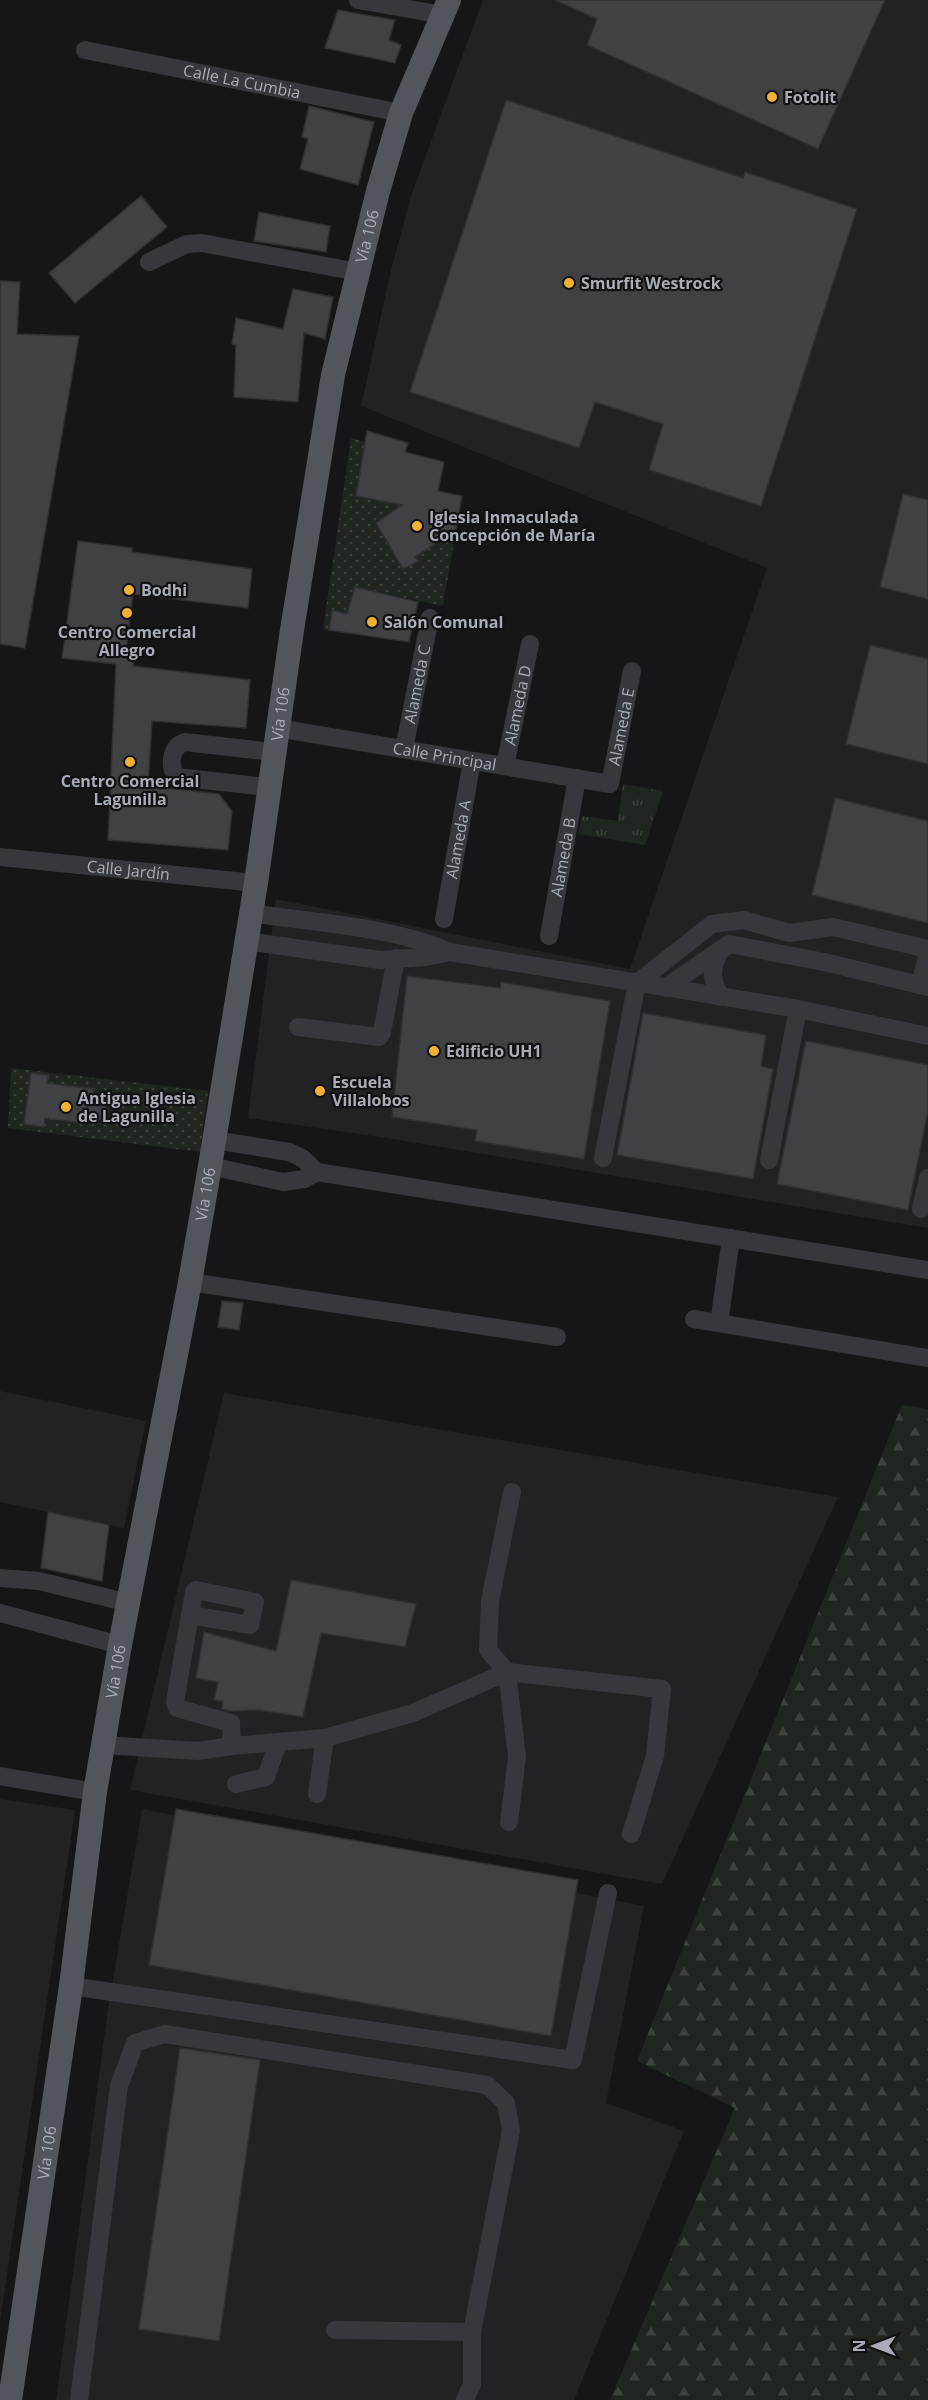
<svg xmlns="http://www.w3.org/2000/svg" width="928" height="2400" font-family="'Open Sans',sans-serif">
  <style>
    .built { fill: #222225 }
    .grass { fill: url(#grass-tufts) }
    .forest { fill: url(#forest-firs) }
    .garden { fill: url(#garden-dots); fill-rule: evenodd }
    .building { fill: #404145; stroke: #303034; stroke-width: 1.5 }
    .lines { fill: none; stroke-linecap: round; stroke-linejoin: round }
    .minor { stroke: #37383d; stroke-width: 18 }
    .major { stroke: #53555c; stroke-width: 24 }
    .poi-dot { fill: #f2b134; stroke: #111113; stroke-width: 2 }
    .labels { text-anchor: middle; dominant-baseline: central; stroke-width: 4.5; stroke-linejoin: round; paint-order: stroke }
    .street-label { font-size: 16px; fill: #a8adb8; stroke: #111113 }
    .poi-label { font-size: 16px; font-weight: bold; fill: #a8adb8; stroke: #111113; text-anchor: start }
  </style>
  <defs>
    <pattern id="grass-tufts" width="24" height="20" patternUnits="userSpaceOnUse" patternTransform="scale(1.5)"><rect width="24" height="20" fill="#1e261f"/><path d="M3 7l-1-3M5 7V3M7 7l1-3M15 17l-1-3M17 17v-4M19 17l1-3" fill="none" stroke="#3c433d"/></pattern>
    <pattern id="forest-firs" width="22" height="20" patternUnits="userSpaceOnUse" patternTransform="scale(1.5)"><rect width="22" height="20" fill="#1e261f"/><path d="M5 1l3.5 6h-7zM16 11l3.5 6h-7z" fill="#3c433d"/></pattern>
    <pattern id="garden-dots" width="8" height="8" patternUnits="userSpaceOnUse" patternTransform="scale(1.5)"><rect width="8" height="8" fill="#1e261f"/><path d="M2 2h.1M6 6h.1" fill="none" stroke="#3c433d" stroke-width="1.8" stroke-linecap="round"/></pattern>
  </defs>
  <rect width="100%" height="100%" fill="#161618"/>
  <path class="built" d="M483,0h445v1228l-548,-91 -132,-19 28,-219 354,70 137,-401 -406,-162 30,-136 21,-77z
    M0,1391l146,30 -22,107 -124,-26z
    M224,1393l614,104 -176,387 -532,-94z
    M0,1799l75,11 -75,512z
    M142,1809l502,97 -38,197 78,28 -110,269h-518l52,-391z"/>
  <path class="grass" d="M623,784l40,7 -18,54 -67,-11 4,-18 36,5z"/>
  <path class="forest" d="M902,1405l26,4v991h-318l125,-292 -98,-47z"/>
  <path class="garden" d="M351,438l14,4 -9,54 48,10 5,-23 22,6 -40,30 -4,-4 -11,8 27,46 15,-8 -3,-4 41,-27 -13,76 -88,-19 -8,27 -15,-3 -3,19 -6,-1z
    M11,1068l197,23 -8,61 -192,-24zM31,1073l17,2 -1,8 46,6v7l14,2 -3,21 -13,-2 -2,7 -44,-6 -1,9z"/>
  <path class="building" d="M555,0h330l-67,149 -231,-104 10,-26z
    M338,10l57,10 -6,20 12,5 -6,18 -70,-15z
    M506,100l237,78 2,-6 112,37 -96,297 -112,-36 14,-46 -68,-22 -16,46 -169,-56z
    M309,106l65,16 -16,63 -58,-16 8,-30 -6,-2z
    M141,196l26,31 -92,76 -26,-30z
    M259,212l71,14 -4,26 -72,-11z
    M0,281l20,1 -3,52 62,2 -54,312 -25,-4z
    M293,289l40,8 -8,42 -21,-6 -6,69 -64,-5 2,-52 -4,-1 4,-26 47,11z
    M367,431l41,12 -3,9 39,10 -6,29 24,5 -6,34 -41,27 4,4 -16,8 -27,-46 26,-18 -46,-9z
    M903,494l25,6v99l-48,-12z
    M78,541l54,7v4l120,17 -4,39 -115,-14 -8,64 9,2 -1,6 117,14 -4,48 -94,-7 -4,65 71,8 13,17 -4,39 -120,-10 8,-176 -54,-6z
    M355,587l63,15 -9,40 -80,-12 3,-20 15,4z
    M870,645l58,14v105l-82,-20z
    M835,798l93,23v102l-116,-28z
    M407,976l93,12 1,-6 109,19 -26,158 -109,-18 2,-11 -85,-13z
    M643,1013l123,22 -5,31 12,3 -20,110 -136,-24z
    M806,1041l122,24v46l-20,99 -131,-26z
    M31,1073l18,2 -2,8 47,6 -1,7 14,2 -3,21 -13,-2 -1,7 -45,-6 -1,9 -20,-3z
    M222,1301l21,2 -4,27 -21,-3z
    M48,1512l61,13 -7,56 -61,-13z
    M291,1580l125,24 -11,43 -84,-14 -18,84 -44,-7 -28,1 -9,-2 1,-8 -9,-1 4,-18 -22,-4 8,-46 72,19z
    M176,1809l402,71 -27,156 -402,-71z
    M180,2048l80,12 -41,281 -80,-12z"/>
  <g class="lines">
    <g class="minor">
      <path d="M358,0l85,15"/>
      <path id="s1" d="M85,50l316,63"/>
      <path d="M149,262l38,-18 15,-1 156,29"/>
      <path id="s2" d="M277,728l333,56 22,-113"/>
      <path id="s3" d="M404,749l26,-131"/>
      <path id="s4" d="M505,766l25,-122"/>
      <path d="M268,787l-92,-10c-7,-12 -6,-30 9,-35l88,10"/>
      <path id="s5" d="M0,857l256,26"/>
      <path d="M250,913c61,9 144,14 200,39l348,57 130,27"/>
      <path id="s6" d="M444,919l28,-158"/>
      <path id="s7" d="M549,936l28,-158"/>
      <path d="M246,941l134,19 46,-3 24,-5"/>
      <path d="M720,950c-9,19 -10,29 1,47"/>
      <path d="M920,985l8,-32"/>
      <path d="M665,988l64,-44 95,18 104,25"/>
      <path d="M298,1027l81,10 3,-5 14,-74"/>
      <path d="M214,1140l75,12 13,6 15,14 611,98"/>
      <path d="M603,1158l34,-175 75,-59 32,-4 45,13 44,-6 95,22"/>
      <path d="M769,1160l29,-151"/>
      <path d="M210,1166l73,16 21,-3 13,-7"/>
      <path d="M921,1209l7,-31"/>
      <path d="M190,1282l367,55"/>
      <path d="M694,1319l234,39"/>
      <path d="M719,1323l12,-85"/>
      <path d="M0,1578l39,3 90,22"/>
      <path d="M0,1613l120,32"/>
      <path d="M190,1615l60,10 5,-23 -59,-12 -2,2 -19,110 2,6 54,15 1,23"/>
      <path d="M103,1745l95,6 34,-5 93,-8 88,-25 94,-41 155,17 -7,67 -24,78"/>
      <path d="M0,1776l95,16"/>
      <path d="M236,1784l30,-7 12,-34"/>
      <path d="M317,1794l8,-56"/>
      <path d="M509,1822l8,-65 -10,-85 -19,-22 2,-49 22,-109"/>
      <path d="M71,1986l502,74 35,-167"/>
      <path d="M335,2330l137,2"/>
      <path d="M79,2400l40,-314 16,-43 30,-9 322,51 19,18 5,28 -39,201v52l-7,16"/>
    </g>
    <path class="major" id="s8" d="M10,2400l61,-414 24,-194 25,-147 70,-363 20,-116 46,-283 36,-253 41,-255 45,-184 23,-78 48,-113"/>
  </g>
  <g class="poi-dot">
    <circle cx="772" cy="97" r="6"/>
    <circle cx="569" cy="283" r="6"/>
    <circle cx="417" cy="526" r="6"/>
    <circle cx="129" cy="590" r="6"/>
    <circle cx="127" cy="613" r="6"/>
    <circle cx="372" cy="622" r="6"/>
    <circle cx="130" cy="762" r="6"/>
    <circle cx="434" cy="1051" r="6"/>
    <circle cx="320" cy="1091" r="6"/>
    <circle cx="66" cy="1107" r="6"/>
  </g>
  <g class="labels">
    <g class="street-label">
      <text stroke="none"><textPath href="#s1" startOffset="160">Calle La Cumbia</textPath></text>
      <text stroke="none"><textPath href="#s8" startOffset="2194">Vía 106</textPath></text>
      <text stroke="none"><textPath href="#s3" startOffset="66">Alameda C</textPath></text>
      <text stroke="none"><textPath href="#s4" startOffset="62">Alameda D</textPath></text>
      <text stroke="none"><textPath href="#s8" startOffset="1708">Vía 106</textPath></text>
      <text stroke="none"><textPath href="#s2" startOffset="396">Alameda E</textPath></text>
      <text stroke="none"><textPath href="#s2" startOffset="170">Calle Principal</textPath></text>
      <text stroke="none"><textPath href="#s6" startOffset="81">Alameda A</textPath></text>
      <text stroke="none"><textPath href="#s7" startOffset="80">Alameda B</textPath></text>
      <text stroke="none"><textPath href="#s5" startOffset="129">Calle Jardín</textPath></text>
      <text stroke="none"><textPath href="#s8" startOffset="1222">Vía 106</textPath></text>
      <text stroke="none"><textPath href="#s8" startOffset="736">Vía 106</textPath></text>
      <text stroke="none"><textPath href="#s8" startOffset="250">Vía 106</textPath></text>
    </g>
    <g class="poi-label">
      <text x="784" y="97">Fotolit</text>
      <text x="581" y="283">Smurfit Westrock</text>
      <text x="429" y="517">Iglesia Inmaculada<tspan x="429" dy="18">Concepción de María</tspan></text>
      <text x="141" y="590">Bodhi</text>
      <text x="384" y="622">Salón Comunal</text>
      <text x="127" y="632" text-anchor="middle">Centro Comercial<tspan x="127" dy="18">Allegro</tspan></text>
      <text x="130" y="781" text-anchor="middle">Centro Comercial<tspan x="130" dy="18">Lagunilla</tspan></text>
      <text x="446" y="1051">Edificio UH1</text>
      <text x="332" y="1082">Escuela<tspan x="332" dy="18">Villalobos</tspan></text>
      <text x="78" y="1098">Antigua Iglesia<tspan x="78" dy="18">de Lagunilla</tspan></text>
    </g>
  </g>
  <g transform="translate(874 2346) rotate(270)" stroke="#111113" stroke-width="4.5" paint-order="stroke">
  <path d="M0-4.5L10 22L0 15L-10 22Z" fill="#a8adb8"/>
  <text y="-9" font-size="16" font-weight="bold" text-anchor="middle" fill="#a8adb8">N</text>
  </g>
</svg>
